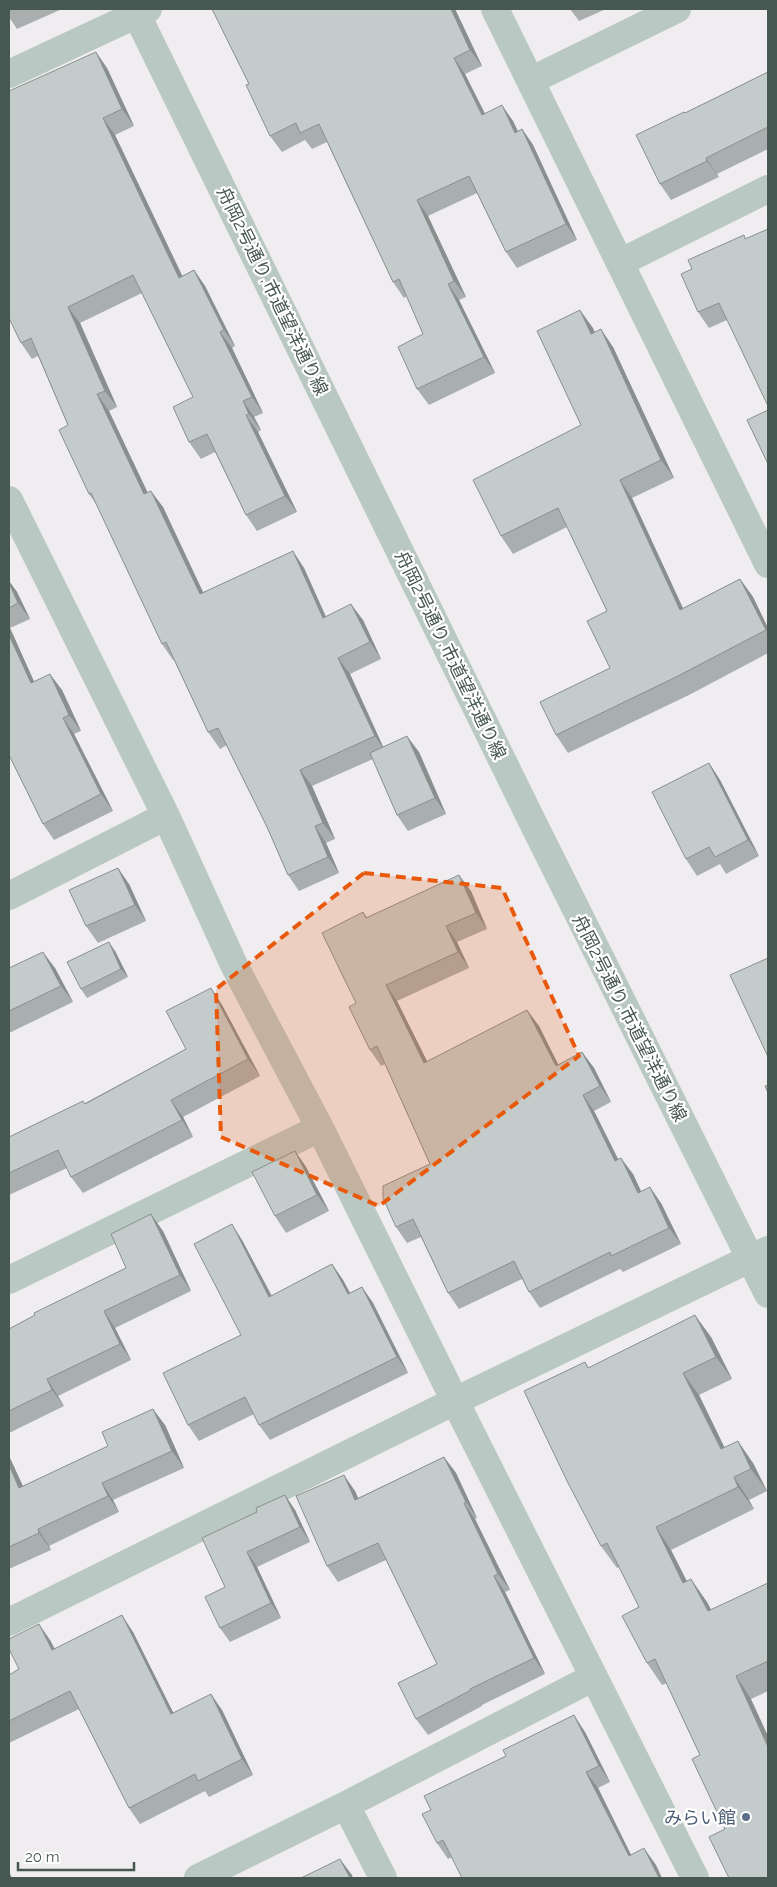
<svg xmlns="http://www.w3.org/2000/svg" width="777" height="1887" font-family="Raleway,'Noto Sans JP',sans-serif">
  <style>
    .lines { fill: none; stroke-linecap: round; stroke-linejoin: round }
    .minor { stroke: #bac8c3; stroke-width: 28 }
    .tertiary { stroke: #bac8c3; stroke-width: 28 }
    .wall { fill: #a9afaf }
    .shaded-wall { fill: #898f8e }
    .building { fill: #c4cccb; stroke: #898f8e }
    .marked { fill: #e8590c; fill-opacity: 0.2; stroke: #e8590c; stroke-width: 4; stroke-dasharray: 10 6; stroke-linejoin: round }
    .service-dot { fill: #5c6f8a; stroke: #fff; stroke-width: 2 }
    .labels { text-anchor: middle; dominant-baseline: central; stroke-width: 4.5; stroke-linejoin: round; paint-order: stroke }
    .street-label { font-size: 18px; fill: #475852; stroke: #fff }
    .service-label { font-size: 18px; fill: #4e5e75; stroke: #fff; text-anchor: end }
  </style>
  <rect width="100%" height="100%" fill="#efedef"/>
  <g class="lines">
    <path class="minor" d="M495,9l273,555
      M9,74l139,-65
      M532,80l145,-71
      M621,262l147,-73
      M9,500l157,316 68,149 86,163 135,273 240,477
      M9,896l157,-80
      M9,1280l311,-152
      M9,1622l446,-221 313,-151
      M346,1805l37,73
      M198,1878l148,-73 248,-128"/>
    <path class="tertiary" d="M134,9l398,812 236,473"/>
  </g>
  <path class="wall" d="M9,9h53l-45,20 -8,-12z
    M455,9l27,57 -17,8 20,39 28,8 5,10 4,-2 11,16 44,95 -60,28 -11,-16 -29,-59 -49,23 38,81 -7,3 36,73 -66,32 -12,-16 6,-55 -16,-38 -3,2 -11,-16 -66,-140 -15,7 -7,-9 -23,12 -12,-16z
    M570,9h36l-27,12z
    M107,68l27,58 -19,9 67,141 12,-6 11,16 30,60 -3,2 31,65 -9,4 7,13 -3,2 39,80 -40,19 -11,-16 -31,-63 -14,7 -12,-17 4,-45 -51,-104 -62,30 37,84 -8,4 38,82 16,14 40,86 101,-25 22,49 37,3 18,39 -31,15 33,73 36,5 27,62 -38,17 -11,-16 -24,-56 -61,27 23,53 -9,4 13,30 -40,18 -11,-16 -21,-48 -40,-82 -7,4 -12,-17 -34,-72h-1l-11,-16 -65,-139 -8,-11 -21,-69 -30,-69 -6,3 -11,-16z
    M768,72v77l-51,25 2,3 -48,23 -11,-16 25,-71z
    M746,239l-19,81 -18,8 -11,-16 -6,-43z
    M593,328l1,4 19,15 61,131 -42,20 51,110 57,-29 13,18 15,31v25l-79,42 -121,58 -12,-18 54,-67 -3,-57 -40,-84 -54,27 -12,-18 80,-111z
    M9,581l8,11 13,27 -20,9 24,54 28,8 19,41 -7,3 39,77 -59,29 -11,-16 -34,-69z
    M709,763l11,17 39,76 -33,18 -6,-10 -23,12 -11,-17z
    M129,884l17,37 -48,22 -12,-17z
    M471,891l16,38 -30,13 12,26 -72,33 30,61 100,-52 12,16 19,39 24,-13 12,16 17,34 -17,9 24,48 15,15 8,17 20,12 20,41 -58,28 -3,-3 -80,39 -11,-16 -7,-13 -63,30 -11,-16 -27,-56 -14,6 -11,-16 34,-63 -45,-100 -4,2 -11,-16 -7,-138 4,5z
    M115,951l13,26 -41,21 -6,-9z
    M9,968h46l18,34 -64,31z
    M211,988l11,17 38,71 -77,41 10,20 -110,56 -12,-16 -4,-9 -58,27v-60l1,2 75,-34 101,-54z
    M295,1151l11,16 23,44 -43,22 -11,-17z
    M163,1231l28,60 -76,37 16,32 -73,36 6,10 -55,27v-104l117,-61z
    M242,1240l30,56 60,-32 11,16 7,13 12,-6 11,16 35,70 -138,67 -11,-15 -5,-11 -55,27 -11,-16 53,-90z
    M711,1337l21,42 -33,16 25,52 29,16 14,28 -18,9 5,9 -83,41 16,31 20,21 4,8 57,-27v108l-17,8 -26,130 -25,-74 -33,-72 -5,2 -15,-22 -8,-56 -20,-40 -2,1 -16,-22 -16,-184 4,6z
    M165,1425l19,43 -71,32 6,12 -70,34 2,4 -42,19v-113l14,30z
    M444,1457l12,16 21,45 -2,1 35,71 -5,2 40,82 -63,31v1l-54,29 -12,-16 21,-55 -51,-104 -48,22 -11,-16 28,-75 3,7z
    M285,1495l10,15 15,32 -53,25 24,51 -51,24 -10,-14 37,-116z
    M133,1632l40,81 49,-3 31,65 -44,22 -4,-6 -65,33 -11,-16 -50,-99 -70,34v-68l10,-6 31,-29 5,9z
    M585,1732l25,50 -12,6 33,67 25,10 -204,-8 -4,2 -11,-16z"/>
  <path class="shaded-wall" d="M451,9h4l27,57 -12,-16z
    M96,52l11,16 27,58 -12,-17z
    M454,58l11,16 28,57 -11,-16z
    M502,105l11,16 13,28 -11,-16z
    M103,118l12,17 76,159 -12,-16z
    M522,129l11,16 44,95 -11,-16z
    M706,158l11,16 2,3 -12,-16z
    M417,200l11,16 38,81 -12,-16z
    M194,270l11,16 30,60 -11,-16z
    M448,284l11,16 36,73 -11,-16z
    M68,307l12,16 37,84 -12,-16z
    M580,310l13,18 10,24 -12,-18z
    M601,329l12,18 61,131 -13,-18z
    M220,332l12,16 31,65 -11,-16z
    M97,394l12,17 47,99 -12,-16z
    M243,401l11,16 7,13 -12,-16z
    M246,415l12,17 39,80 -12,-16z
    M620,480l12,18 60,130 -12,-18z
    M151,491l12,16 49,104 -12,-17z
    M293,551l11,17 30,67 -11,-17z
    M740,579l13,18 15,31v5z
    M9,581l8,11 13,27 -12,-16 -9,-20z
    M351,604l12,16 18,39 -11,-17z
    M9,627l1,1 32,71 -11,-16 -22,-48z
    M338,658l12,16 36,79 -11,-17z
    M50,674l12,16 19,41 -12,-16z
    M63,718l11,16 39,77 -12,-17z
    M407,736l12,16 27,62 -11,-16z
    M709,763l11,17 39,76 -11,-16z
    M300,770l12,16 23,53 -12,-16z
    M315,826l11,17 13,30 -11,-16z
    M118,868l11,16 17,37 -11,-16z
    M459,875l12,16 16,38 -11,-16z
    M446,926l11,16 12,26 -11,-16z
    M109,942l6,9 13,26 -7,-8z
    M43,952l12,16 18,34 -12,-16z
    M386,985l11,16 39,78 -12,-16z
    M211,988l11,17 38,71 -12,-17z
    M527,1010l12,16 28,56 -11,-16z
    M582,1052l12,16 17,34 -11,-16z
    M583,1095l11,16 33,66 -12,-16z
    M171,1100l12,17 10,20 -11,-17z
    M295,1151l11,16 23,44 -12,-16z
    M621,1158l12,16 16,35 -11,-16z
    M650,1187l11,16 20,41 -12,-16z
    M151,1214l12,17 28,60 -11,-16z
    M232,1224l10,16 38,72 -11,-15z
    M332,1264l11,16 16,30 -11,-16z
    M362,1287l11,16 35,70 -11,-16z
    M104,1311l11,17 16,32 -11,-16z
    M695,1315l16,22 21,42 -16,-22z
    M683,1373l16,22 37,76 -15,-22z
    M47,1379l11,17 6,10 -12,-16z
    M153,1409l12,16 19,43 -12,-17z
    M738,1441l15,22 14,28 -16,-22z
    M9,1456l22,48 -12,-16 -10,-23z
    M444,1457l12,16 21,45 -11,-16z
    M344,1475l11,16 11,25 -11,-16z
    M734,1477l15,23 5,9 -16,-22z
    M102,1483l11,17 6,12 -11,-16z
    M285,1495l10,15 15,32 -10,-15z
    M464,1503l11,16 35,71 -12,-16z
    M656,1527l15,23 28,56 -16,-23z
    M38,1529l11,17 2,4 -12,-17z
    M247,1552l10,15 24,51 -10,-15z
    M494,1576l11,16 40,82 -11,-16z
    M691,1579l16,23 17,32 -16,-23z
    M122,1615l11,17 49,98 -11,-16z
    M39,1624l11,16 13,26 -11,-16z
    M736,1676l15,23 17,37v11z
    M211,1694l11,16 31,65 -11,-16z
    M574,1715l11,17 25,50 -11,-16z
    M586,1772l12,16 42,85 -11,-17z
    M644,1848l12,17 6,13h-3z
    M340,1859l12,16 1,3h-3z
    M9,1871l3,7h-3z"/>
  <path class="building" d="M212,9h239l19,41 -16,8 28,57 20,-10 13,28 7,-4 44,95 -60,28 -37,-76 -52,24 37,81 -6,3 36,73 -67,32 -19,-42 25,-13 -24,-55 -6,3 -74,-158 -19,9 -4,-10 -26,13 -24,-51 3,-1z
    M96,52l26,57 -19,9 76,160 15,-8 30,60 -4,2 32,65 -9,4 6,13 -3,1 39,81 -39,19 -39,-81 -18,8 -16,-35 20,-10 -60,-122 -65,32 37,84 -8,3 47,100 7,-3 49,103 93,-43 30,67 28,-14 19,38 -32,16 37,78 -75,34 23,53 -8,3 13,31 -40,18 -21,-48 -49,-99 -10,4 -42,-90 -4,2 -71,-151 -2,1 -30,-64 9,-5 -37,-87 -10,5 -12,-25v-227z
    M768,72v55l-62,31 1,3 -47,23 -24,-49 48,-23 1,1z
    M768,229v177l-49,-103 -21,9 -17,-38 11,-5 -4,-9 56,-25 1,4z
    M580,310l11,24 10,-5 60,131 -41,20 60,130 60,-31 26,51 -90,47 -120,58 -16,-33 70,-34 -23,-47 20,-10 -49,-103 -57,28 -28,-56 108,-55 -44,-94z
    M768,410v54l-21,-44z
    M9,583l9,20 -9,5z
    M9,635l22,48 19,-9 19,41 -6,3 38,76 -58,30 -34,-69z
    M407,736l28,62 -38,17 -27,-62z
    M709,763l39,77 -33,17 -6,-10 -23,12 -34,-67z
    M118,868l17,37 -49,21 -17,-36z
    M459,875l17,38 -30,13 12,26 -72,33 38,78 103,-53 29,56 26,-14 18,34 -17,9 32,66 6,-3 17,35 12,-6 19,41 -58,28 -1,-4 -81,40 -15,-31 -66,32 -35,-74 -17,8 -13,-29v-12l47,-22 -53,-118 -7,4 -21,-43 7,-4 -34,-70 41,-21 3,6z
    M109,942l12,27 -40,20 -14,-27z
    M43,952l18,34 -52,25v-43z
    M768,958v99l-38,-82z
    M211,988l37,71 -77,41 11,20 -111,57 -13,-27 -49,23v-36l74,-36 2,3 101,-55 -20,-38z
    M768,1085v8l-3,-7z
    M295,1151l22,44 -42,21 -23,-44z
    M151,1214l29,61 -76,36 16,33 -73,35 5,11 -43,21v-82l26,-14 -1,-2 92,-45 -15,-34z
    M232,1224l37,73 63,-33 16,30 14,-7 35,70 -138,68 -14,-28 -57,28 -25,-52 78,-38 -47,-91z
    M695,1315l21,42 -33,16 38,76 17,-8 13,28 -17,8 4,10 -82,40 27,56 8,-4 17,32 60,-28v78l-32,15 32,71v131h-39l-20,-41 16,-8 -33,-70 8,-4 -45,-96 -8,4 -25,-47 17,-9 -32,-64 -6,3 -33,-63 -44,-92 61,-29 3,6z
    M153,1409l19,42 -70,32 6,13 -70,33 1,4 -30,14v-82l10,23 89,-42 -6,-14z
    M444,1457l22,45 -2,1 34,71 -4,2 40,82 -64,31 1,1 -55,29 -18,-36 39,-19 -59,-121 -51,23 -31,-70 48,-21 11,25z
    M285,1495l15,32 -53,25 24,51 -51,25 -15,-31 20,-10 -23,-49 55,-26 -1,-4z
    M122,1615l49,99 40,-20 31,65 -44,22 -3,-7 -66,34 -59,-117 -61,30v-46l10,-6 -10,-20v-10l30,-15 13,26z
    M574,1715l25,51 -13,6 43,84 15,-8 15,30h-197l-19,-38 -6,3 -15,-29 9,-4 -7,-14 82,-40 -3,-6z
    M340,1859l10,19h-49z"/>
  <path class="marked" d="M364,873l138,15 77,168 -200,150 -158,-69 -5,-148z"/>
  <circle class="service-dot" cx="746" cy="1817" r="5"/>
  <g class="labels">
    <g class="street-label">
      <text transform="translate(273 291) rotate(64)">舟岡2号通り,市道望洋通り線</text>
      <text transform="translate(451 655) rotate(64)">舟岡2号通り,市道望洋通り線</text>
      <text transform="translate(630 1018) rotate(63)">舟岡2号通り,市道望洋通り線</text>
    </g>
    <g class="service-label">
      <text x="736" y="1817">みらい館</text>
    </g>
  </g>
  <rect width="777" height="1887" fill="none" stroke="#475852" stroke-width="20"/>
  <path d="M18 1862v8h116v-8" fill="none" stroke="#475852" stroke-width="2.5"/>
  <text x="25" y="1862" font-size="15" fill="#475852" stroke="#ffffff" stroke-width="4" paint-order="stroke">20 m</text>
</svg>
